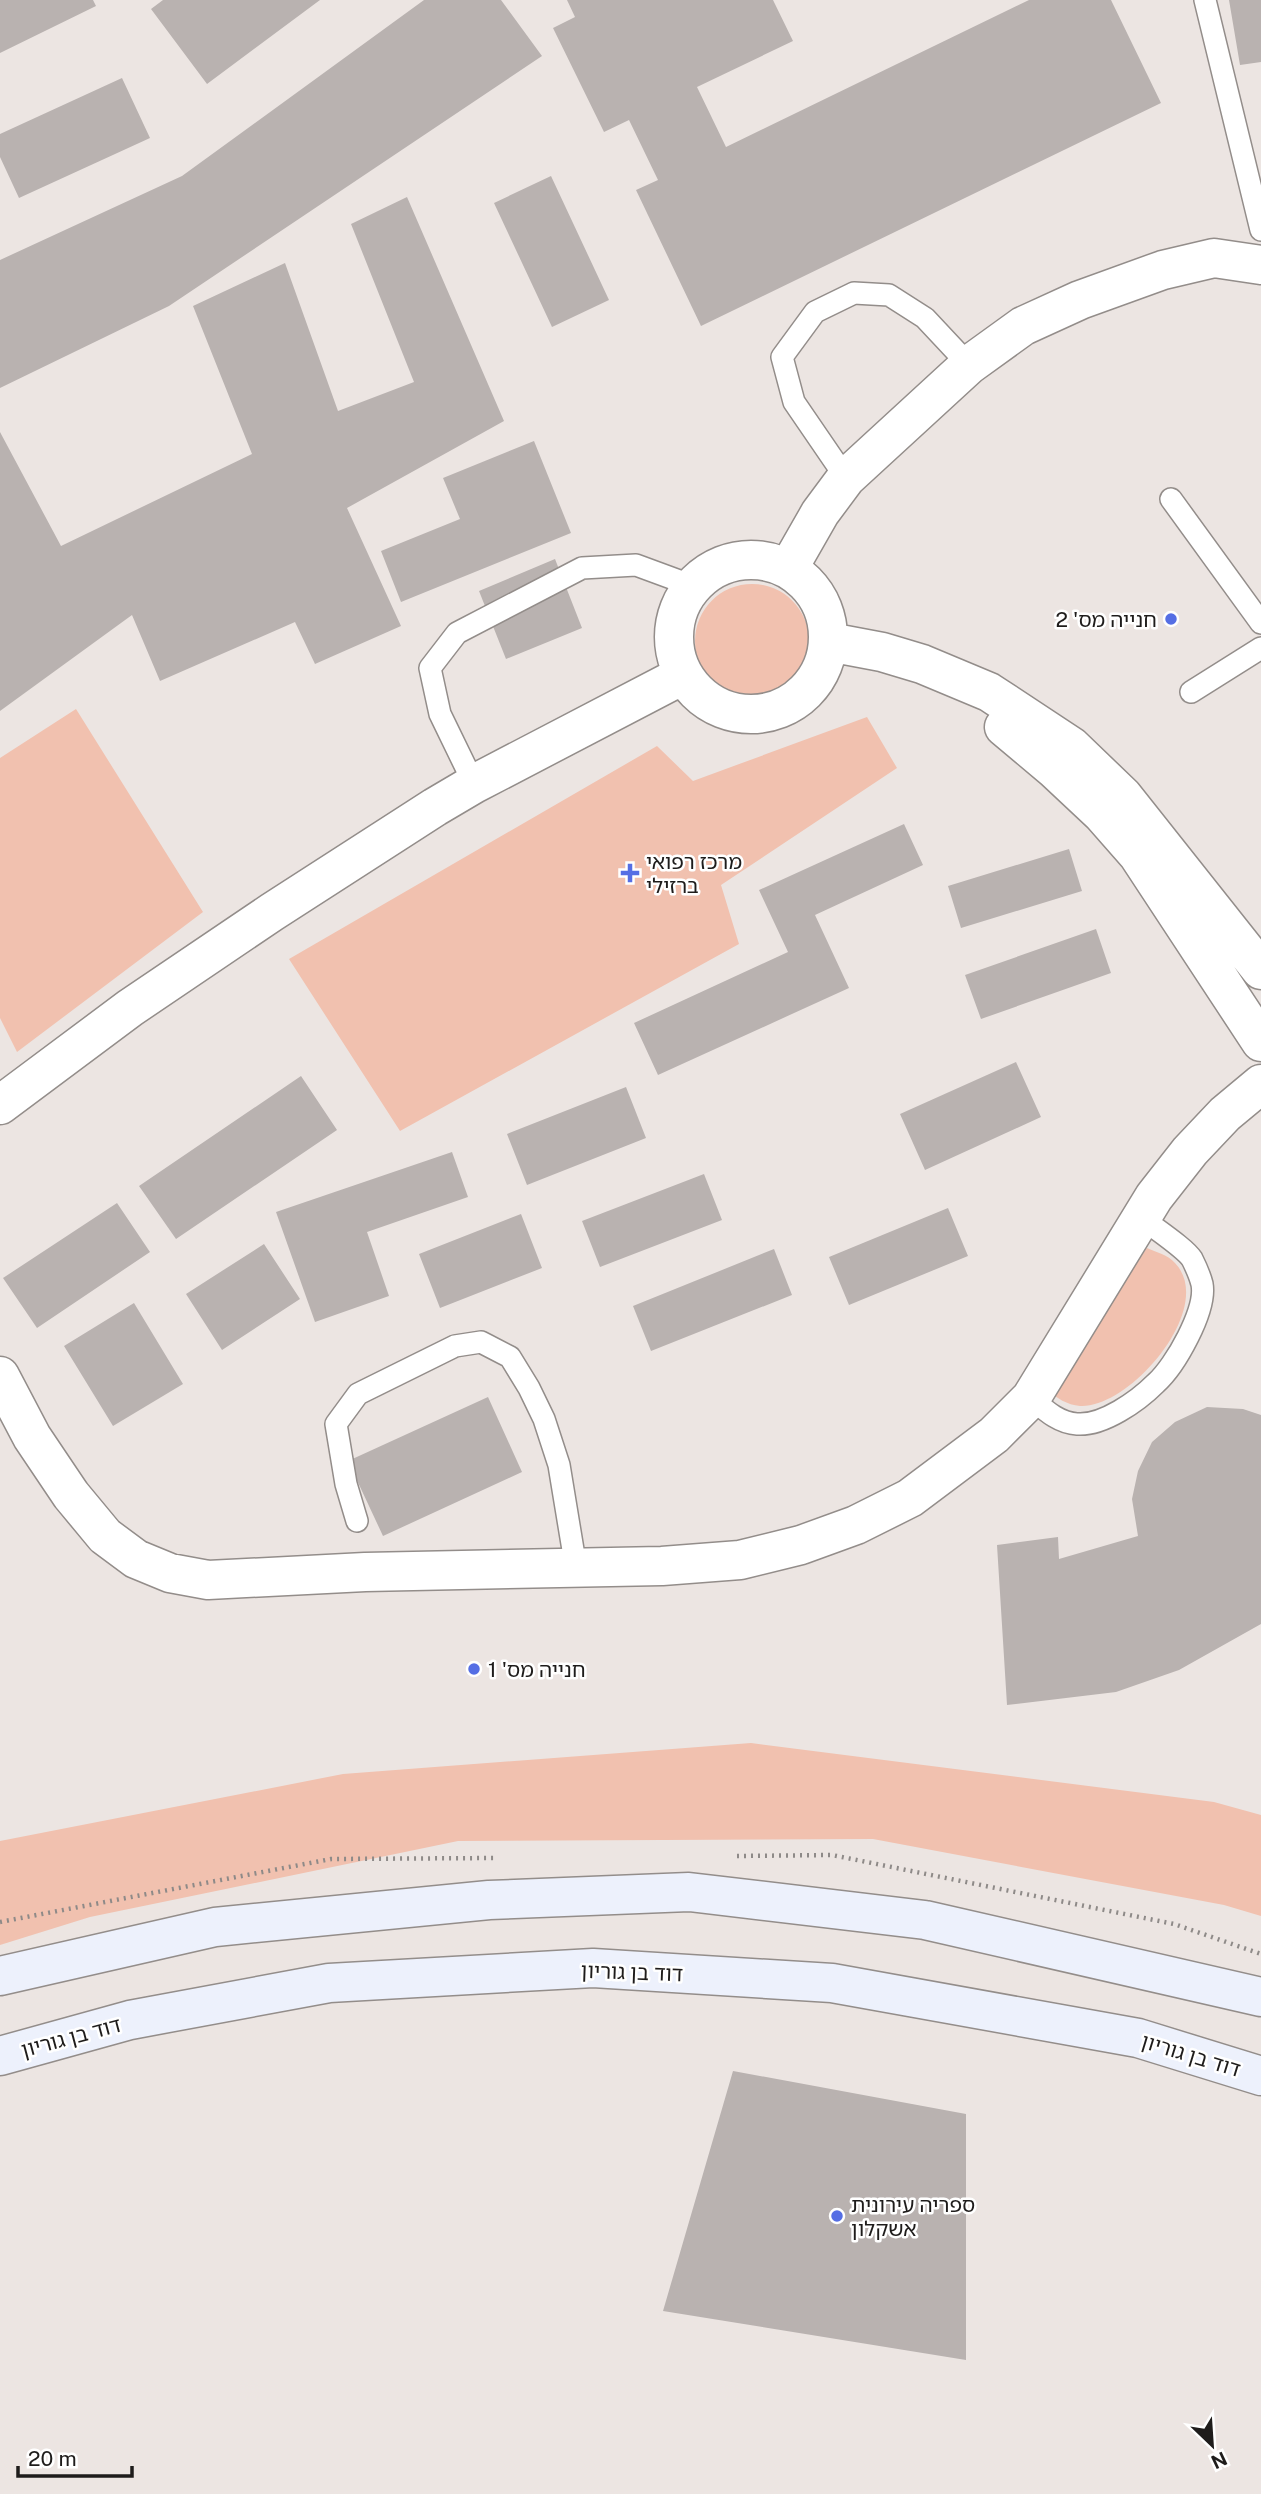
<svg xmlns="http://www.w3.org/2000/svg" width="1261" height="2494" font-family="'Public Sans','Noto Sans Hebrew',sans-serif">
  <style>
    .green { fill: #f1c1af }
    .building { fill: #b9b2b0 }
    .lines { fill: none; stroke-linecap: round; stroke-linejoin: round }
    .lane-casing { stroke: #938d8a; stroke-width: 24 }
    .street-casing { stroke: #938d8a; stroke-width: 41 }
    .secondary-casing { stroke: #938d8a; stroke-width: 41 }
    .path { stroke: #8e8a88; stroke-width: 4.5; stroke-dasharray: 2 5; stroke-linecap: butt }
    .lane { stroke: #fff; stroke-width: 21 }
    .street { stroke: #fff; stroke-width: 38 }
    .secondary { stroke: #edf1fc; stroke-width: 38 }
    .poi-dot { fill: #556ee4; stroke: #fff; stroke-width: 2.5 }
    .labels { text-anchor: middle; dominant-baseline: central; stroke-width: 5; stroke-linejoin: round; paint-order: stroke }
    .poi-label { font-size: 21px; fill: #1e1c1b; stroke: #fff; text-anchor: start }
    .street-label { font-size: 21px; fill: #1e1c1b; stroke: #fff }
  </style>
  <rect width="100%" height="100%" fill="#ece5e2"/>
  <path class="green" d="M695 641a57 57 0 1 1 114 0a57 57 0 1 1-114 0Z
    M76,709l127,203 -186,140 -17,-34v-260z
    M867,717l30,51 -176,117 18,59 -339,187 -111,-172 368,-213 36,35z
    M1147,1248c9,4 21,7 28,15 42,44 -45,146 -95,143 -13,-1 -23,-8 -33,-16z
    M751,1743l463,59 47,13v101l-37,-11 -351,-66 -415,2 -368,76 -90,28v-104l343,-67z"/>
  <path class="building" d="M0,0h93l3,6 -96,47z
    M163,0h157l-113,84 -56,-75z
    M424,0h77l41,56 -373,250 -169,82v-128l182,-84z
    M567,0h206l20,41 -96,46 29,60 303,-147h82l50,103 -460,223 -65,-136 22,-10 -29,-60 -25,12 -51,-104 22,-11z
    M1229,0h32v62l-21,3z
    M122,78l28,60 -131,60 -19,-41v-23z
    M551,176l58,124 -57,27 -58,-124z
    M407,197l97,224 -157,87 54,118 -86,38 -20,-42 -135,59 -28,-66 -132,96v-279l61,114 191,-92 -59,-148 92,-43 53,148 76,-29 -63,-158z
    M534,441l37,92 -170,69 -20,-51 79,-32 -17,-41z
    M555,559l27,69 -76,31 -27,-68z
    M904,824l19,41 -108,50 34,73 -191,87 -24,-52 154,-71 -29,-62z
    M1069,849l13,42 -121,37 -13,-42z
    M1096,929l15,44 -130,46 -16,-44z
    M1016,1062l25,55 -116,53 -25,-56z
    M301,1076l36,54 -161,109 -37,-53z
    M626,1087l20,51 -119,47 -20,-51z
    M452,1152l16,45 -101,35 22,64 -74,26 -39,-110z
    M704,1174l18,46 -122,47 -18,-46z
    M117,1203l33,49 -113,76 -34,-50z
    M948,1208l20,48 -119,49 -20,-48z
    M521,1214l21,54 -102,40 -21,-54z
    M264,1244l36,55 -78,51 -36,-56z
    M774,1249l18,46 -141,56 -18,-45z
    M134,1303l49,81 -70,42 -49,-80z
    M488,1397l34,75 -139,64 -35,-75z
    M1207,1407l36,2 18,6v209l-82,46 -63,22 -109,13 -10,-160 61,-8 1,22 79,-23 -6,-37 6,-28 14,-29 23,-20z
    M733,2071l233,43v246l-303,-49z"/>
  <g class="lines">
    <defs>
      <path id="lane" d="M1205,0l56,230
        M846,478l-52,-76 -12,-45 33,-45 39,-19 35,2 36,23 44,47
        M1171,499l90,124
        M1191,692l70,-44
        M474,784l-34,-70 -10,-46 27,-35 125,-65 54,-3 57,21
        M1031,1398c13,11 27,25 46,26 26,2 61,-23 79,-41 19,-17 51,-73 46,-99 -2,-8 -7,-19 -10,-25 -7,-11 -38,-31 -50,-41
        M357,1521l-11,-37 -10,-60 22,-30 97,-48 26,-4 29,15 19,31 15,31 15,46 17,103"/>
      <path id="street" d="M674 637a77 77 0 1 1 154 0a77 77 0 1 1-154 0Z
        M788,569l32,-56 26,-35 123,-113 54,-39 57,-26 83,-30 51,-12 47,7
        M829,642l53,10 40,12 67,28 82,54 52,50 138,174
        M1004,727l50,42 48,45 36,41 123,187
        M0,1105l130,-97 142,-96 163,-105 39,-23 209,-109
        M0,1376l32,61 39,58 34,41 31,23 34,14 38,7 157,-8 297,-6 78,-6 61,-15 55,-20 54,-27 84,-63 37,-37 123,-201 36,-46 35,-37 36,-30"/>
      <path id="secondary" d="M0,1976l215,-49 274,-27 200,-8 236,28 336,77
        M0,2056l130,-36 199,-37 264,-15 239,15 306,55 123,38"/>
    </defs>
    <use href="#lane" class="lane-casing"/>
    <use href="#street" class="street-casing"/>
    <use href="#secondary" class="secondary-casing"/>
    <path class="path" d="M737,1856l95,-1 342,69 87,30
      M0,1922l331,-63 166,-1"/>
    <use href="#lane" class="lane"/>
    <use href="#street" class="street"/>
    <use href="#secondary" class="secondary"/>
  </g>
  <g class="poi-dot">
    <circle cx="1171" cy="619" r="7"/>
    <path d="M626.5 862.5h7v7h7v7h-7v7h-7v-7h-7v-7h7z"/>
    <circle cx="474" cy="1669" r="7"/>
    <circle cx="837" cy="2216" r="7"/>
  </g>
  <g class="labels">
    <g class="poi-label">
      <text x="1157" y="619" text-anchor="end">חנייה מס' 2</text>
      <text x="646" y="861">מרכז רפואי<tspan x="646" dy="24">ברזילי</tspan></text>
      <text x="488" y="1669">חנייה מס' 1</text>
      <text x="851" y="2204">ספריה עירונית<tspan x="851" dy="24">אשקלון</tspan></text>
    </g>
    <g class="street-label">
      <text transform="translate(632 1972) rotate(2)">דוד בן גוריון</text>
      <text transform="translate(71 2037) rotate(-15)">דוד בן גוריון</text>
      <text transform="translate(1191 2055) rotate(17)">דוד בן גוריון</text>
    </g>
  </g>
  <g transform="translate(1212 2445) rotate(155)" stroke="#ffffff" stroke-width="5" paint-order="stroke">
  <path d="M0-5L12 26L0 18L-12 26Z" fill="#1e1c1b"/>
  <text y="-10" font-size="19" font-weight="bold" text-anchor="middle" fill="#1e1c1b">N</text>
  </g>
  <path d="M18 2466v10h114v-10" fill="none" stroke="#1e1c1b" stroke-width="3.5"/>
  <text x="28" y="2466" font-size="21" fill="#1e1c1b" stroke="#ffffff" stroke-width="5" paint-order="stroke">20 m</text>
</svg>
